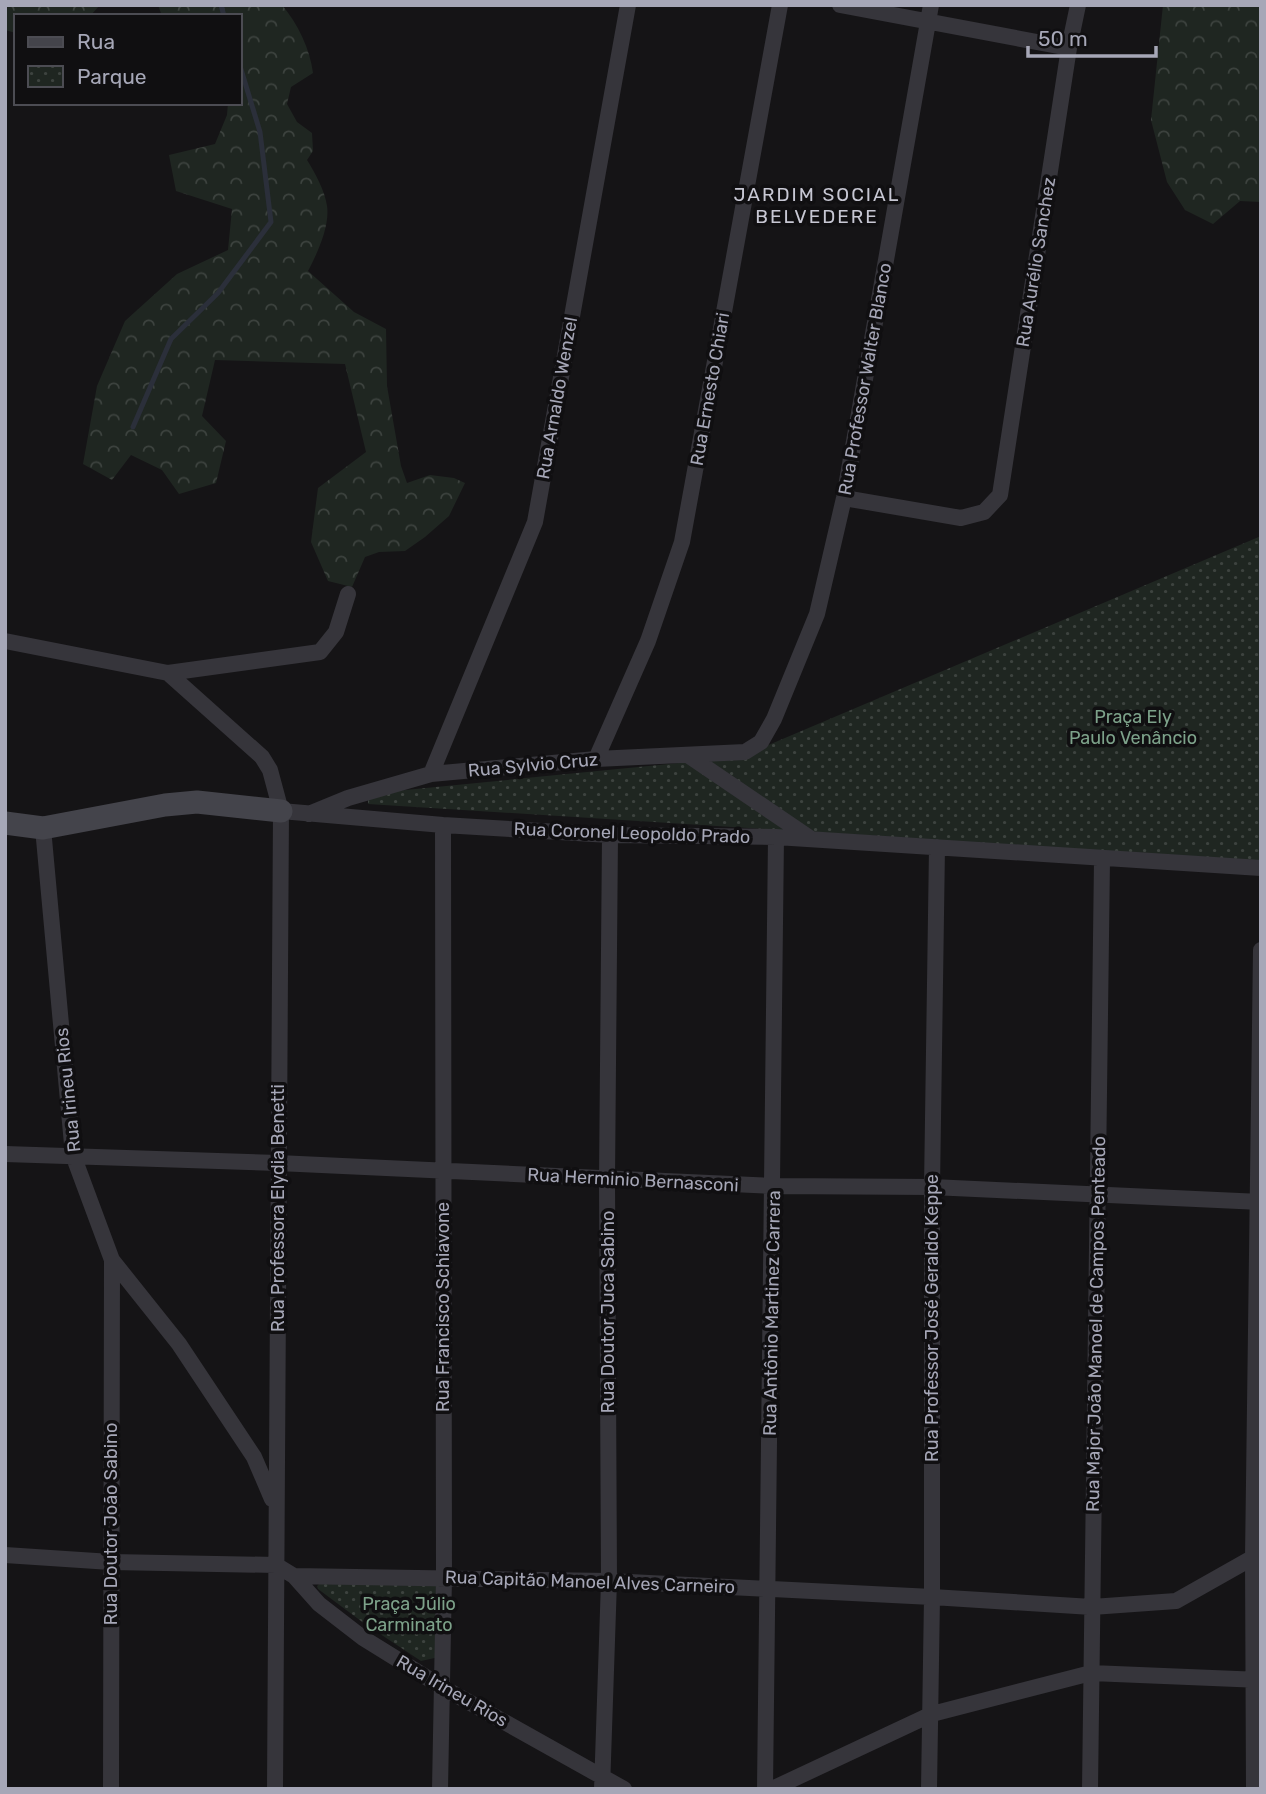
<svg xmlns="http://www.w3.org/2000/svg" width="1266" height="1794" font-family="Rubik,sans-serif">
  <style>
    .forest { fill: url(#forest-crowns) }
    .park { fill: url(#park-dots) }
    .lines { fill: none; stroke-linecap: round; stroke-linejoin: round }
    .stream { stroke: #2b2f3a; stroke-width: 5 }
    .street { stroke: #36353b; stroke-width: 16 }
    .secondary { stroke: #44444b; stroke-width: 23 }
    .labels { text-anchor: middle; dominant-baseline: central; stroke-width: 7; stroke-linejoin: round; paint-order: stroke }
    .street-label { font-size: 18px; fill: #a6a7b7; stroke: #100f11 }
    .park-label { font-size: 18px; fill: #7da28a; stroke: #100f11 }
    .neighbourhood-label { font-size: 19px; letter-spacing: 2px; fill: #c7c7d3; stroke: #100f11 }
  </style>
  <defs>
    <pattern id="forest-crowns" width="20" height="18" patternUnits="userSpaceOnUse" patternTransform="scale(1.75)"><rect width="20" height="18" fill="#1f2621"/><path d="M2 6a3 3 0 1 1 6 0M12 15a3 3 0 1 1 6 0" fill="none" stroke="#3d433f"/></pattern>
    <pattern id="park-dots" width="8" height="8" patternUnits="userSpaceOnUse" patternTransform="scale(1.75)"><rect width="8" height="8" fill="#1f2621"/><path d="M2 2h.1M6 6h.1" fill="none" stroke="#3d433f" stroke-width="1.8" stroke-linecap="round"/></pattern>
  </defs>
  <rect width="100%" height="100%" fill="#151416"/>
  <path class="forest" d="M5,5h95l-10,11h-74v17l-11,-3z
    M158,5h124c16,19 28,44 31,68l-22,14 -4,17 10,18 15,11 1,18 -6,9c8,13 18,31 20,46 3,20 -10,48 -19,65l46,41 32,17 1,57 14,80 6,17 23,-8 24,3 11,5 -16,33 -24,21 -20,14 -26,1 -14,5 -13,30 -24,-6 -17,-39 7,-54 48,-36 -21,-88 -130,-4 -13,56 24,25 -10,42 -37,11 -17,-24 -31,-15 -19,25 -29,-16 14,-78 28,-65 52,-47 51,-24 4,-41 -56,-18 -7,-36 46,-11 12,-29 1,-12h12v-87h-78z
    M1163,5h98v197l-21,-1 -27,23 -28,-14 -18,-28 -16,-62z"/>
  <path class="park" d="M1261,536v330l-384,-30 -509,-32v-7l17,-5 355,-35z
    M323,1580l112,2 7,7 -3,68 -18,4 -56,-37 -47,-35 -1,-3z"/>
  <g class="lines">
    <path class="stream" d="M221,5l3,11
      M133,427l38,-88 47,-46 53,-71 -11,-90 -20,-66"/>
    <path class="street" d="M840,5l229,43
      M844,498l117,20 23,-6 16,-17 69,-447 9,-43
      M5,641l163,32 152,-21 16,-20 12,-38
      M168,673l94,84 8,13 11,41 -6,978
      M689,756l121,82
      M596,759l52,-118 34,-99 98,-537
      M431,774l104,-252 93,-517
      M281,811l162,14 167,10 166,2 485,31
      M309,814l39,-16 83,-24 165,-15 149,-7 16,-10 13,-23 43,-105 27,-116 87,-493
      M43,828l30,327 39,105 67,84 75,113 18,42
      M5,1154l273,9 496,23 158,1 329,15
      M5,1555l106,7 165,3 18,11 315,5 323,16 160,10 84,-6 85,-48
      M294,1576l25,28 44,34 79,49 182,102
      M111,1789l1,-529
      M440,1789l4,-212 -1,-752
      M602,1789l7,-208 -2,-402 3,-344
      M765,1789l11,-952
      M772,1789l160,-75 159,-41 170,7
      M929,1789l3,-192v-410l5,-340
      M1090,1789l12,-929
      M1254,1789l-1,-231 8,-608"/>
    <path class="secondary" d="M5,823l38,5 122,-23 32,-3 84,9"/>
  </g>
  <g class="labels">
    <g class="street-label">
      <text transform="translate(1036 262) rotate(-81)">Rua Aurélio Sanchez</text>
      <text transform="translate(865 379) rotate(-80)">Rua Professor Walter Blanco</text>
      <text transform="translate(710 389) rotate(-80)">Rua Ernesto Chiari</text>
      <text transform="translate(557 398) rotate(-80)">Rua Arnaldo Wenzel</text>
      <text transform="translate(533 765) rotate(-5)">Rua Sylvio Cruz</text>
      <text transform="translate(632 833) rotate(2)">Rua Coronel Leopoldo Prado</text>
      <text transform="translate(68 1090) rotate(-96)">Rua Irineu Rios</text>
      <text transform="translate(633 1180) rotate(3)">Rua Herminio Bernasconi</text>
      <text transform="translate(278 1208) rotate(-90)">Rua Professora Elydia Benetti</text>
      <text transform="translate(443 1307) rotate(-90)">Rua Francisco Schiavone</text>
      <text transform="translate(608 1312) rotate(-90)">Rua Doutor Juca Sabino</text>
      <text transform="translate(772 1313) rotate(-89)">Rua Antônio Martinez Carrera</text>
      <text transform="translate(932 1318) rotate(-90)">Rua Professor José Geraldo Keppe</text>
      <text transform="translate(1096 1324) rotate(-89)">Rua Major João Manoel de Campos Penteado</text>
      <text transform="translate(111 1524) rotate(-90)">Rua Doutor João Sabino</text>
      <text transform="translate(590 1582) rotate(2)">Rua Capitão Manoel Alves Carneiro</text>
      <text transform="translate(452 1691) rotate(30)">Rua Irineu Rios</text>
    </g>
    <g class="park-label">
      <text x="1133" y="717">Praça Ely<tspan x="1133" dy="21">Paulo Venâncio</tspan></text>
      <text x="409" y="1604">Praça Júlio<tspan x="409" dy="21">Carminato</tspan></text>
    </g>
    <g class="neighbourhood-label">
      <text x="817" y="194">JARDIM SOCIAL<tspan x="817" dy="22">BELVEDERE</tspan></text>
    </g>
  </g>
  <rect width="1266" height="1794" fill="none" stroke="#a6a7b7" stroke-width="14"/>
  <rect x="14" y="14" width="228" height="91" fill="#100f11" stroke="#4c4c53" stroke-width="2"/>
  <rect x="28" y="37" width="35" height="10" fill="#44444b" stroke="#4c4c53" stroke-width="2"/>
  <text x="77" y="49" font-size="21" fill="#a6a7b7">Rua</text>
  <rect x="28" y="66" width="35" height="21" fill="url(#park-dots)" stroke="#4c4c53" stroke-width="2"/>
  <text x="77" y="84" font-size="21" fill="#a6a7b7">Parque</text>
  <path d="M1028 46v10h128v-10" fill="none" stroke="#a6a7b7" stroke-width="3.5"/>
  <text x="1038" y="46" font-size="21" fill="#a6a7b7" stroke="#100f11" stroke-width="5" paint-order="stroke">50 m</text>
</svg>
